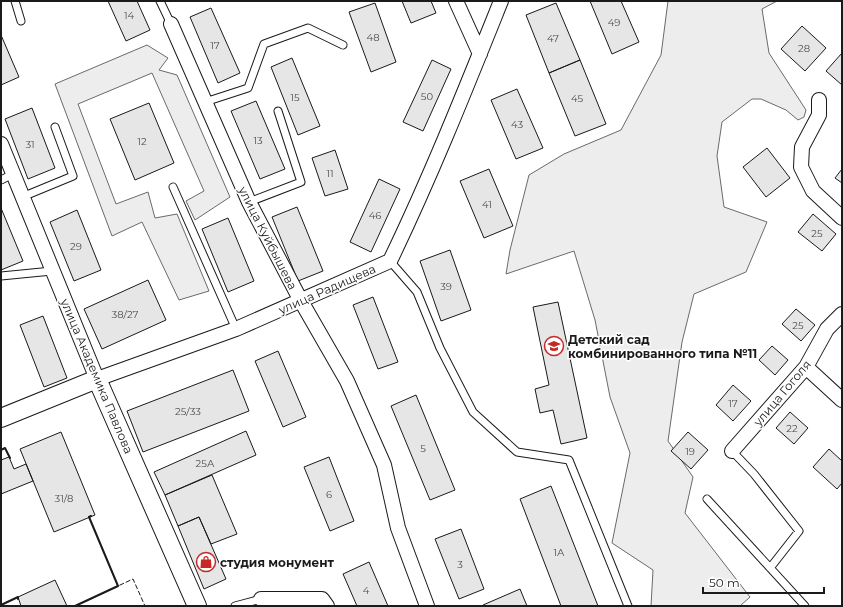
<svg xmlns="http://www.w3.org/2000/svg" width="843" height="607" font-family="Montserrat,sans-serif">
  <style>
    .built { fill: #ededed; stroke: #6a6a6a }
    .building { fill: #e6e6e6; stroke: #1a1a1a }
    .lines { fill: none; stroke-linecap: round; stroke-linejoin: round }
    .service-casing { stroke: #1a1a1a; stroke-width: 9 }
    .minor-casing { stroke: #1a1a1a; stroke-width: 16 }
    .tertiary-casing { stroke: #1a1a1a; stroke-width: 20 }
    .service { stroke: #fff; stroke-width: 7 }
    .minor { stroke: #fff; stroke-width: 14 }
    .tertiary { stroke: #fff; stroke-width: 18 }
    .fence { stroke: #1a1a1a; stroke-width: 1; stroke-dasharray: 5 2; stroke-linecap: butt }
    .wall { stroke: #1a1a1a; stroke-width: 2 }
    .labels { text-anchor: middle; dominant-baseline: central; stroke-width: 3; stroke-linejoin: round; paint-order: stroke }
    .number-label { font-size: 10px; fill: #4d4d4d }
    .street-label { font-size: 12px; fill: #1a1a1a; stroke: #fff }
    .poi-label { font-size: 12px; font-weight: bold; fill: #1a1a1a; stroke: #fff; text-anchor: start }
  </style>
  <rect width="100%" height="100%" fill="#fff"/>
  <path class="built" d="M668,1h109l-15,8 7,44 37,57 -2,7 -6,3 -12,-10 -25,-11h-9l-30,23 -5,34 7,51 43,15 -21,50 -52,22 -12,48 -14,99 25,36 -8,36 65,84 -10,9h-89l2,-36 -41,-27 18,-90 -20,-56 -15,-77 -21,-69 -68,23 4,-24 19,-75 35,-21 57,-24 40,-75z
    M147,45l21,13 -9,12 18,5 53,122 -35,23 -9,-19 18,-10 -52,-118 -74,31 38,100 32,-12 7,26 22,-4 32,77 -30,9 -37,-78 -30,14 -57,-152z"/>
  <path class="building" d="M108,1h29l13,29 -24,11z
    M402,1h29l5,12 -25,10z
    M590,1h31l18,41 -27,12z
    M375,3l21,59 -25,10 -22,-60z
    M556,3l24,57 -31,13 -23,-58z
    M211,8l29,65 -22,10 -28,-66z
    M802,26l24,22 -21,23 -24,-22z
    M1,35l18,42 -18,8z
    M842,53v32l-16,-14z
    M292,58l28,68 -22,9 -27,-68z
    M432,60l19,9 -28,62 -20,-9z
    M580,60l26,64 -31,12 -26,-63z
    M517,89l26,59 -27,11 -25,-59z
    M256,101l29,68 -25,10 -29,-68z
    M149,103l25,60 -39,17 -25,-61z
    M32,108l23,60 -27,11 -23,-60z
    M767,148l23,30 -24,19 -23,-30z
    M335,150l13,39 -23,7 -13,-38z
    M489,169l24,57 -29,12 -24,-57z
    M842,169v14l-7,-5z
    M379,179l21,10 -29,63 -21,-10z
    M297,207l26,64 -25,10 -26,-64z
    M1,208l22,53 -22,9z
    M77,210l24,60 -27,11 -24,-59z
    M813,214l23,20 -14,17 -24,-19z
    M228,218l26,63 -26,11 -26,-63z
    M450,250l21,60 -30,11 -21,-60z
    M148,280l18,40 -64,29 -18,-40z
    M373,297l25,65 -20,7 -25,-64z
    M558,302l29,136 -26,6 -8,-34 -13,3 -5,-24 14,-4 -16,-78z
    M796,309l19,16 -14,16 -19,-17z
    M43,316l24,62 -23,9 -24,-62z
    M772,346l16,14 -13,15 -16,-15z
    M278,351l28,66 -23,10 -28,-66z
    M233,370l16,41 -106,41 -16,-41z
    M733,385l18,16 -18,20 -17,-16z
    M416,395l39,95 -25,10 -39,-94z
    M790,412l18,16 -14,16 -18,-16z
    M246,431l10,24 -91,40 -11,-23z
    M61,432l34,83 -41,17 -34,-83z
    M688,432l20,18 -17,19 -20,-18z
    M829,449l13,12v22l-5,6 -24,-22z
    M9,457l5,12 12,-5 7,17 -32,13v-34z
    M329,457l25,64 -24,10 -26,-64z
    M212,475l25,59 -26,10 -12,-27 -21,9 -13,-31z
    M551,486l47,120h-37l-41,-107z
    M199,517l27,62 -22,10 -26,-63z
    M461,529l23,60 -25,10 -24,-60z
    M369,562l19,44h-31l-14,-32z
    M55,580l12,26h-46l-3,-9z
    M520,589l7,17h-43l-1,-1z"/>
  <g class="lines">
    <defs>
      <path id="service" d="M15,1l6,20
        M160,1l11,23
        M205,102l43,-14 16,-44 44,-16 35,17
        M1,180l12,-6
        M173,187l63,142
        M22,197l51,-21 -18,-49
        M249,202l52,-20 -23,-71
        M390,261l27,31 23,56 33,64 44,40 52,8 59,146
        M1,276l51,-5
        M732,451l22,23 45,57 -29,37
        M707,499l98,107
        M235,606l26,-7"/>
      <path id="minor" d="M456,1l24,53
        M171,24l78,178 52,99 46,80 37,84 14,63 29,78
        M819,100v15l-17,32 -1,20 12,24 29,27
        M1,144l96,235 139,-50 154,-68c41,-85 76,-173 111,-260
        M806,367l36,33
        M732,451l74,-84 21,-38 15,-15
        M261,599h61l5,7"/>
      <path id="tertiary" d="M1,418l96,-39 100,227"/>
    </defs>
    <use href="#service" class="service-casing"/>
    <use href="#minor" class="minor-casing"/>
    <use href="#tertiary" class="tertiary-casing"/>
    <use href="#service" class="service"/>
    <use href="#minor" class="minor"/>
    <use href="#tertiary" class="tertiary"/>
    <path class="fence" d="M75,606l58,-27 12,27"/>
    <path class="wall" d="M1,450l4,-2 5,10
      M1,605l17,-8v2
      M75,606l43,-20 -29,-69 2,-1"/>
  </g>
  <defs>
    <symbol id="school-ring" viewBox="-11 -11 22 22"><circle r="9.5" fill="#fff" stroke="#c62828" stroke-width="1.5"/><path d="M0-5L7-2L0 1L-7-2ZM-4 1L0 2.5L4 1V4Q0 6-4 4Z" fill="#c62828"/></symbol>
    <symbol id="shop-ring" viewBox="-11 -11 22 22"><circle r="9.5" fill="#fff" stroke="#c62828" stroke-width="1.5"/><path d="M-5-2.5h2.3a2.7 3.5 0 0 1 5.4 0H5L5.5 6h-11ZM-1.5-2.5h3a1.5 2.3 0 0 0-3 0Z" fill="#c62828"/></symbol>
  </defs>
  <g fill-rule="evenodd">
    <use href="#school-ring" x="543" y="335" width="22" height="22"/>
    <use href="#shop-ring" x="195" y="551" width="22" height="22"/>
  </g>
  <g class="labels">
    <g class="number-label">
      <text x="129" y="15">14</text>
      <text x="614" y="22">49</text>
      <text x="373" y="37">48</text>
      <text x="553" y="38">47</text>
      <text x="215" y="45">17</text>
      <text x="804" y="48">28</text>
      <text x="427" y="96">50</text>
      <text x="295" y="97">15</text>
      <text x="577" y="98">45</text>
      <text x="517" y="124">43</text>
      <text x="258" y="140">13</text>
      <text x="142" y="141">12</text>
      <text x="30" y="144">31</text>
      <text x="330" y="173">11</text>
      <text x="487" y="204">41</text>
      <text x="375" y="215">46</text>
      <text x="817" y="233">25</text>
      <text x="76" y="246">29</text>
      <text x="446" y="286">39</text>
      <text x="125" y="314">38/27</text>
      <text x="798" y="325">25</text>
      <text x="733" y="403">17</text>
      <text x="188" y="411">25/33</text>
      <text x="792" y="428">22</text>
      <text x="423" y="448">5</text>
      <text x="690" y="451">19</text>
      <text x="205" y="463">25А</text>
      <text x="329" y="494">6</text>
      <text x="64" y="498">31/8</text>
      <text x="559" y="552">1А</text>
      <text x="460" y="564">3</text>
      <text x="366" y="590">4</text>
    </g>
    <g class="street-label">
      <text transform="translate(268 238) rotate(63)">улица Куйбышева</text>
      <text transform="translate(327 289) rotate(-24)">улица Радищева</text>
      <text transform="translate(97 376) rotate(67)">улица Академика Павлова</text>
      <text transform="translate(782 393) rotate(-50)">улица Гоголя</text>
    </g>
    <g class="poi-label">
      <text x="568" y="339">Детский сад<tspan x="568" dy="14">комбинированного типа №11</tspan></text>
      <text x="220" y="562">студия монумент</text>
    </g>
  </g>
  <rect width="843" height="607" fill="none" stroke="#1a1a1a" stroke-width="4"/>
  <path d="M703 587v6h121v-6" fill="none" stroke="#1a1a1a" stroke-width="2"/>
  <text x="709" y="587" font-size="12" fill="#1a1a1a" stroke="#ffffff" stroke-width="3" paint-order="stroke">50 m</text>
</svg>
